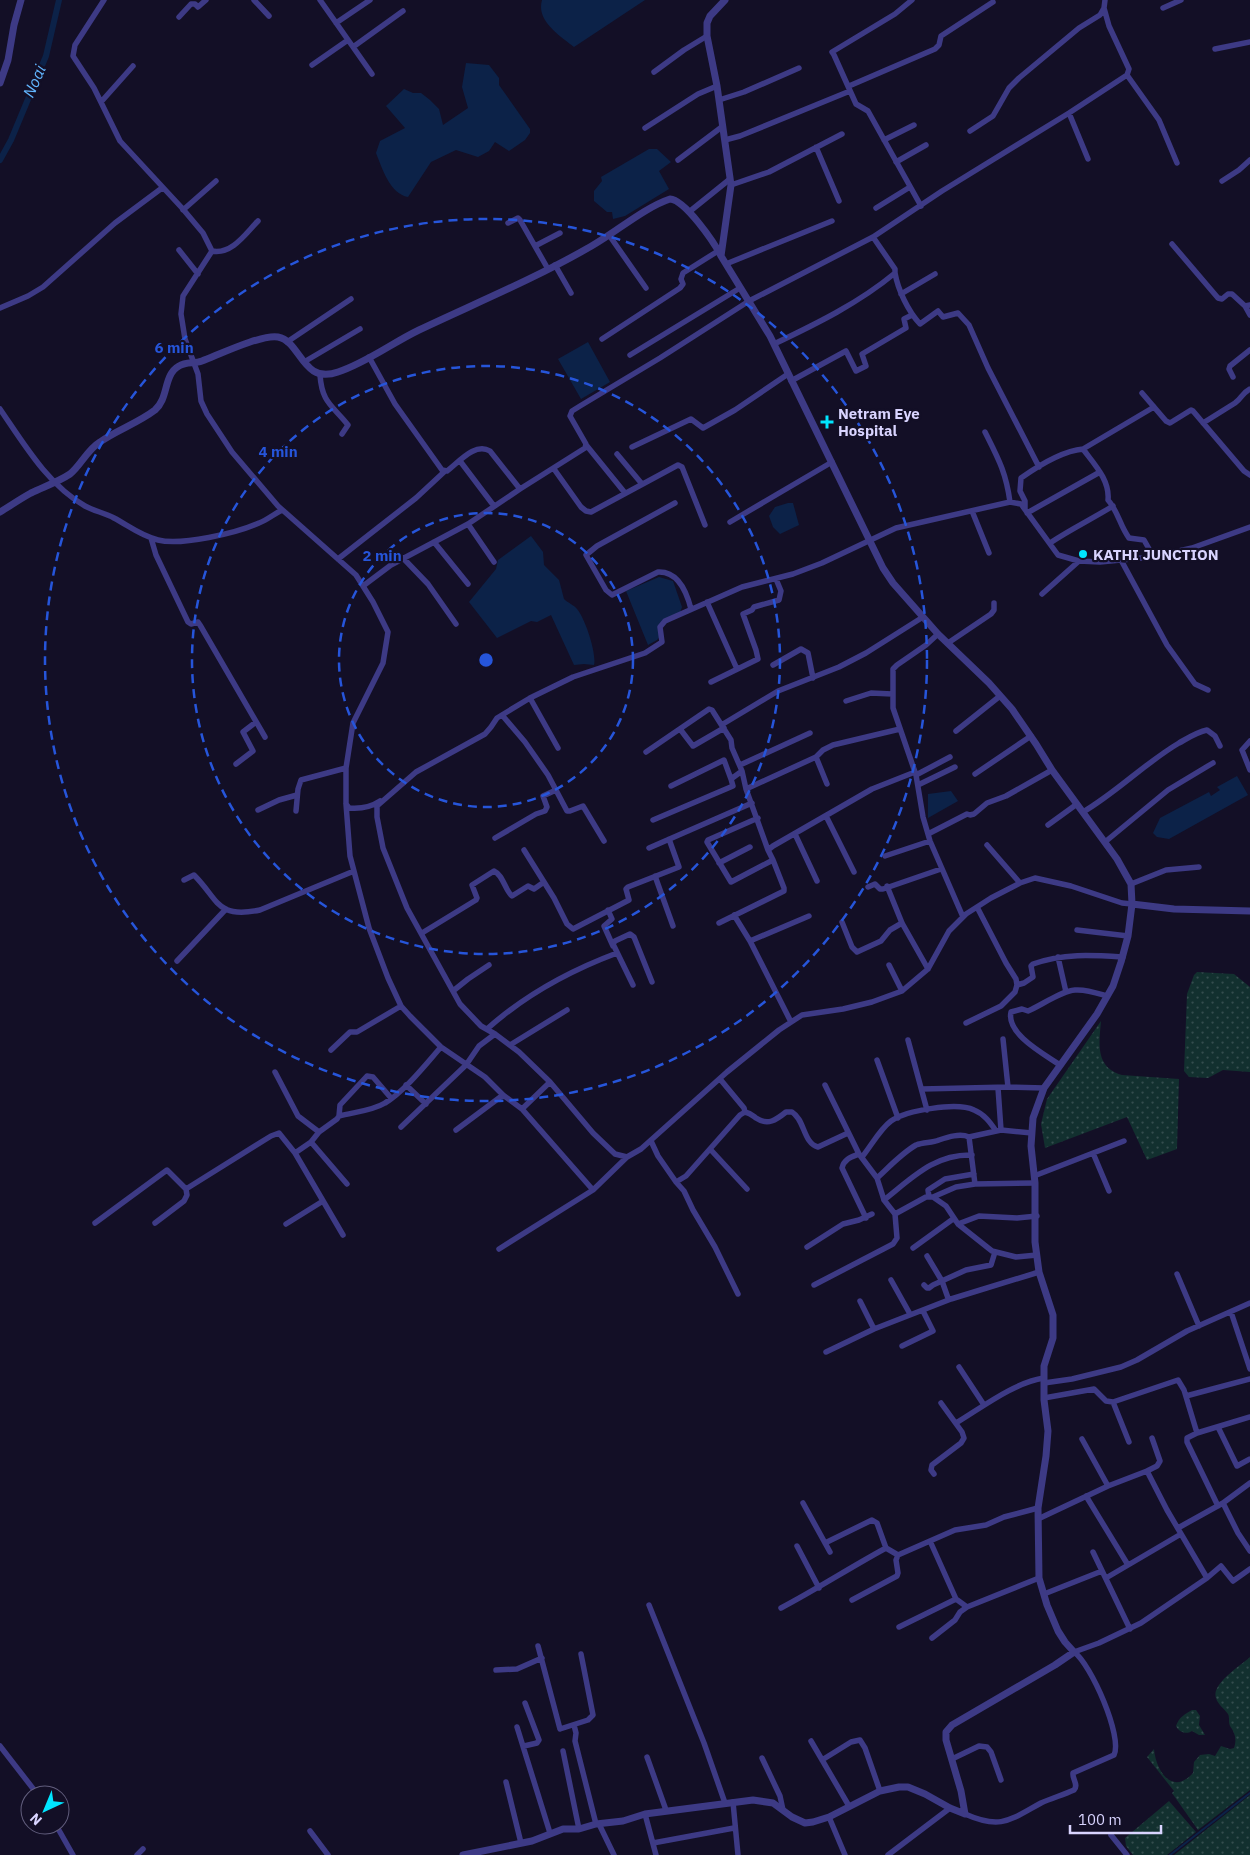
<svg xmlns="http://www.w3.org/2000/svg" width="1250" height="1855" font-family="'IBM Plex Sans',sans-serif">
  <style>
    .grass { fill: url(#grass-dots) }
    .water { fill: #0c2248 }
    .lines { fill: none; stroke-linecap: round; stroke-linejoin: round }
    .stream { stroke: #0c2248; stroke-width: 2 }
    .canal { stroke: #0c2248; stroke-width: 6 }
    .minor { stroke: #3d3a85; stroke-width: 5.5 }
    .tertiary { stroke: #3d3a85; stroke-width: 7 }
    .ring { fill: none; stroke: #2655da; stroke-width: 2.5; stroke-dasharray: 9 6 }
    .poi-dot { fill: #00e5ff; stroke: #130f26; stroke-width: 2 }
    .labels { text-anchor: middle; dominant-baseline: central; stroke-width: 4.5; stroke-linejoin: round; paint-order: stroke }
    .poi-label { font-size: 15px; font-weight: bold; fill: #d9d4ff; stroke: #130f26; text-anchor: start }
    .water-label { font-size: 16px; font-style: italic; fill: #62b6ff; stroke: #130f26 }
    .centre { fill: #2655da; stroke: #130f26; stroke-width: 2.5 }
    .ring-label { font-size: 15px; text-anchor: middle; font-weight: bold; fill: #2655da; stroke: #130f26; stroke-width: 4.5; stroke-linejoin: round; paint-order: stroke }
  </style>
  <defs>
    <pattern id="grass-dots" width="8" height="8" patternUnits="userSpaceOnUse" patternTransform="scale(1.25)"><rect width="8" height="8" fill="#12302f"/><path d="M2 2h.1M6 6h.1" fill="none" stroke="#344d4e" stroke-width="1.8" stroke-linecap="round"/></pattern>
  </defs>
  <rect width="100%" height="100%" fill="#130f26"/>
  <path class="grass" d="M1197,972l37,2 16,13v85l-27,-2 -15,8 -19,-1 -5,-6 3,-77 7,-19z
    M1101,1021c-2,23 -6,46 21,54l57,4 -2,70 -30,11 -20,-43 -82,31 -4,-24 6,-25z
    M1250,1657v133l-52,40 -26,-37 2,-2 -27,-34 7,-8c2,22 18,47 39,24l1,-11 6,-7 9,-1 6,2 6,-10 9,3 4,-1c3,-9 1,-15 -4,-22 -2,-5 0,-8 -2,-12 -4,-6 -10,-9 -12,-16 -5,-14 24,-32 34,-41z
    M1192,1710h4l4,6 -1,9 6,10h-6l-7,-4c-6,4 -13,1 -16,-5 3,-9 9,-12 16,-16z
    M1250,1795v60h-76z
    M1169,1801l27,31 -29,23h-34l-7,-9 -1,-8z"/>
  <path class="water" d="M542,0h103l-71,47c-15,-12 -38,-26 -32,-47z
    M466,63l23,2 10,13v7l31,44v4l-5,7 -16,11 -14,-9 -6,9 -11,6 -22,-7 -25,12 -23,35c-18,-3 -26,-29 -32,-44l4,-12 25,-13 -19,-22 18,-17 9,4h8l9,7 9,9 4,16 25,-17 -6,-21z
    M649,149h8l14,13 -12,9 10,18 -44,27 -12,3 -1,-7h-5l-13,-11v-10l8,-10 -1,-4z
    M588,342l22,40 -29,17 -23,-40z
    M788,503h5l6,22 -19,9 -7,-7 -4,-11 6,-9z
    M531,536l12,16 1,13 15,15 5,19c4,4 10,6 13,10 8,9 20,45 17,56l-10,-1 -10,1 -23,-50 -14,7 -6,-1 -34,17 -28,-36 27,-33 2,-9z
    M659,577l14,4 9,26 -3,9 -17,10v8l-5,6 -9,5 -22,-54z
    M1237,776l11,19 -79,44 -12,-2 -4,-4 7,-15 49,-26 2,4 9,-6 -3,-3z
    M951,791l7,10 -30,17v-24z"/>
  <g class="lines">
    <path class="stream" d="M1170,1855l80,-62"/>
    <path class="canal" d="M0,160l11,-20 35,-84 13,-56"/>
    <path class="minor" d="M104,0l-29,45 -2,11 21,32 26,53 62,67 21,25 9,18 -29,45 -2,18 4,25 13,35 3,27 6,13 25,38 46,54 78,69 17,27 15,30 -5,31 -30,60 -7,45v36l4,52 19,72 19,50 13,28 9,10 31,31 44,30 18,18 19,14 71,81 34,-33
      M254,0l15,16
      M320,0l52,74
      M912,0l-17,14 -63,38 2,3 22,49 12,7 53,95
      M1163,8l18,-8
      M179,17l12,-13h4l3,3 8,-7
      M336,23l34,-23
      M353,47l50,-36
      M1215,49l35,-7
      M312,65l36,-25
      M654,72l30,-22 23,-14
      M1127,75l32,45 18,43
      M849,86l86,-37 4,-4 2,-9 52,-34
      M719,100l25,-8 55,-24
      M101,102l32,-36
      M1069,113l19,46
      M645,128l53,-34 19,-8
      M970,131l23,-15 16,-28 10,-10 60,-50 21,-13 4,-7 1,-8
      M725,140l15,-4 110,-45
      M884,140l30,-15
      M816,147l23,54
      M678,160l45,-34
      M896,162l30,-17
      M1222,181l17,-11 11,-10
      M731,185l38,-13 73,-38
      M876,208l34,-21
      M183,210l33,-29
      M689,212l41,-33
      M508,223l10,-5 2,2 28,49
      M609,235l37,53
      M1172,244l46,54 4,1 6,-5h4l13,12 5,-1
      M535,246l25,-13
      M179,250l19,24
      M212,251c20,4 34,-18 46,-30
      M726,264l106,-43
      M555,265l16,28
      M895,273c3,17 13,38 25,51l18,-13 5,6 15,-4 11,12 19,43 51,99
      M901,294l34,-20
      M1245,306l5,9
      M0,308l28,-12 15,-9 72,-64 47,-35
      M602,339l78,-51 3,-4 -2,-5 2,-6 35,-22
      M287,342l64,-43
      M774,344c42,-20 85,-41 121,-71v-4l-22,-32
      M630,355l110,-67
      M369,357l26,47 47,66 5,1c12,-9 28,-29 43,-20l30,38 65,-41 1,-4 -16,-28 2,-5 8,-5 80,-48 89,-57 124,-64 69,-46 127,-78 58,-38 2,-6 -20,-43 -5,-18
      M304,362l56,-33
      M320,375c2,28 12,30 28,50l-6,9
      M1233,377l-4,-8 1,-3 20,-16
      M791,381l55,-30 10,20 10,-5 -4,-12 44,-26 -2,-9 8,-4
      M1142,393l24,28 4,2 21,-13 2,1 51,60 6,4
      M0,409c24,35 48,76 85,97 9,5 20,7 29,12 15,8 27,18 44,22 23,6 79,-7 101,-17 8,-3 15,-9 23,-13
      M1203,423l32,-20c7,-5 6,-9 15,-14
      M985,432c13,26 21,40 25,70
      M587,446l38,47
      M632,447l59,-28 12,9 32,-18 53,-36
      M1083,449l71,-42
      M617,454l25,30
      M460,461l34,45
      M554,469l27,38 5,4 5,1 87,-47 4,2 23,58
      M675,503l-78,43 -11,9 20,35 6,5 46,-23c21,-1 29,21 33,37
      M1025,509v-8l-5,-10 1,-13c17,-12 41,-27 62,-29 11,15 27,31 25,51 10,11 12,26 21,38l15,2 9,16
      M972,511l17,42
      M1027,513l73,-41
      M730,522l102,-60
      M468,524l26,38
      M151,538l5,17 32,67 3,2 7,-2 2,3 65,112
      M434,542l34,42
      M1050,543c21,-14 42,-24 63,-37
      M403,558l25,26 28,40
      M338,559l78,-61 28,-26
      M1121,560l46,85 28,39 13,6
      M363,586l28,-21 77,-41 52,-35
      M1042,594l37,-33
      M707,602l30,67
      M938,634l-12,11 -29,20 -4,4v39l23,67 7,42 7,24 33,76
      M948,643l43,-29 3,-4v-7
      M773,665l28,-16 7,4 5,25
      M711,682l47,-23 -2,-9 -13,-36 9,-4 2,-3 25,-7 2,-9 -5,-12
      M530,698l28,50
      M846,701l25,-8 21,1
      M502,715l23,27 23,33 19,36h3l13,-5 21,35
      M723,724l55,-33 61,-24 27,-14 57,-36
      M680,729l13,17 31,-18
      M956,731l44,-35
      M1250,741l-8,9 8,20
      M646,752l63,-43 3,1 19,30 1,8 10,23 4,18
      M816,757l11,27
      M236,764l17,-13 -10,-19 13,-10
      M740,765l70,-32
      M975,774l56,-38
      M916,775l34,-18
      M918,785l37,-18
      M671,786l53,-26 7,19
      M346,804l3,4c11,1 22,-1 31,-7
      M258,810l21,-10 18,-5
      M296,811l2,-22 3,-9 45,-12
      M1083,812c34,-20 62,-49 96,-69 9,-5 18,-11 28,-13l8,6 5,10
      M826,816l28,56
      M758,818l-50,22 -1,2 24,40 42,-22 -5,-10 5,-4 99,-57 43,-17
      M653,820l80,-34 -2,-7 11,-8
      M1048,825l29,-21
      M795,834l22,47
      M928,834l39,-20 3,1 4,-1 13,-11 19,-7 46,-26
      M495,838l41,-24 9,-3 2,-4 -4,-11 13,-6
      M1105,842l63,-52 45,-27
      M987,845l33,38
      M649,848l103,-45
      M524,850l30,48 13,26 6,5 56,-29 -3,-11 2,-2 51,-20 -10,-28
      M768,850l-22,-61 70,-32 7,-7 10,-5 67,-16
      M885,856l45,-15
      M719,863l31,-16
      M655,876l18,50
      M184,880l10,-5c25,25 22,44 66,35l94,-39
      M1131,884l35,-14 33,-3
      M887,886l15,37 26,46
      M868,887l7,-3 5,5h3l58,-20
      M1132,904l-10,-1 -51,-17 -36,-8 -15,5 -29,15 -25,16 -17,17 -21,38 -26,22 -30,11 -29,7 -41,6 -23,15 -52,42 -86,77 -14,8 -12,-3 -22,-21 -43,-51 -31,-30 -24,-18 -14,-8 -21,-22 -53,-96 -24,-60 -6,-31v-11l39,-34 69,-38 6,-7 6,-9 33,-20 43,-21 72,-24 17,-11 -2,-15 5,-6 77,-34 51,-13 29,-11 74,-35 114,-26 11,2 37,51 21,6 21,1 52,-5 40,-9 58,-21
      M608,910l4,9 -8,7 9,20
      M734,915l16,26 41,81
      M842,922l10,25 5,5 24,-11 9,-11 12,-7
      M719,923l65,-32v-3l-11,-28
      M1077,930l51,6
      M422,933l54,-33 1,-2 -5,-13 22,-14c9,4 11,19 18,25l16,-10 6,3 10,-7
      M750,941l59,-25
      M1058,957l8,35
      M177,961l49,-52
      M889,965l13,26
      M633,985l-20,-41 2,-3 15,-7 4,3 18,45
      M1017,985l7,-2 9,-6 -2,-11 2,-2c30,-11 59,-9 90,-7
      M453,991l15,-12 21,-14
      M966,1023l35,-17 14,-14 2,-7 -1,-6 -10,-16 -29,-56
      M487,1029c38,-34 82,-58 130,-76
      M1003,1039l5,48
      M908,1040l19,70
      M510,1045l57,-35
      M331,1050l19,-18h7l44,-26
      M877,1060l21,58
      M1060,1065c-16,-11 -54,-31 -49,-53l11,-3 6,2c14,-6 33,-20 47,-21 11,-1 22,3 32,6
      M275,1072l23,44 21,16
      M720,1079l24,29 1,4
      M406,1085l20,19
      M825,1085l34,69 18,24 7,22 11,14 31,-17h7l13,9 12,18 34,27 24,6 21,-2
      M998,1088l3,42
      M922,1089l86,-2 36,1
      M522,1109l28,-27
      M339,1116c15,-4 33,-5 46,-13 19,-11 41,-39 56,-56
      M401,1127l65,-62 13,-19 16,-12
      M456,1130l47,-35
      M969,1137l6,47
      M651,1141l7,15 18,26 10,-6 54,-61 5,-3c5,1 7,3 11,6 12,8 20,2 30,-6h6c13,8 11,31 26,35l30,-14
      M311,1142l36,42
      M710,1149l37,40
      M295,1153l16,-11 8,-10 18,-13 2,-3 1,-11 27,-29 6,1 18,21
      M1093,1153l16,38
      M859,1154c-8,3 -15,5 -17,14l24,50
      M862,1157c9,-11 18,-28 29,-36 16,-11 66,-19 83,-11 10,4 16,12 22,21
      M1034,1176l90,-35
      M877,1178c12,-11 25,-25 39,-33 8,-3 16,-2 23,-5 9,-3 21,-7 30,-3l32,-7 31,3
      M676,1182l8,9 9,19 22,37 23,47
      M186,1189l85,-53 8,-3 16,20 48,82
      M929,1197l-1,-7 17,-11 29,-5
      M933,1197l23,-10 19,-3 60,-1
      M884,1200c28,-22 50,-46 88,-45
      M95,1223l72,-53 19,19 1,6 -3,6 -29,22
      M286,1224l37,-23
      M958,1224l21,-8 38,2 20,-2
      M807,1247l36,-23 16,-4 13,-6
      M913,1248l40,-29
      M499,1249l94,-59
      M927,1256l15,25 6,17 3,1
      M1177,1274l22,52
      M891,1280l19,34
      M814,1285l79,-41 4,-6 -2,-24
      M924,1285l3,3h2l4,-3 33,-15 25,-5 4,-13
      M860,1301l14,28 77,-30 88,-27
      M1231,1312l19,57
      M902,1346l31,-15 -10,-20
      M826,1352l48,-23
      M959,1367l25,38
      M1044,1383l28,-4 49,-12 16,-7 50,-29 63,-28
      M1186,1396l64,-17
      M1044,1398l50,-9 12,12 7,1 65,-22 6,10 13,43
      M1113,1402l16,40
      M956,1423c25,-15 59,-41 88,-45
      M1218,1427l19,39 13,-7
      M1082,1439l26,47
      M1147,1471l10,-5 3,-5 -8,-23
      M934,1474l-3,-4 1,-5 29,-22 3,-5 -2,-6 -21,-29
      M1086,1496l42,69
      M803,1503l27,49
      M1223,1503l27,-20
      M1218,1506l-31,-64v-4l10,-5 53,-16
      M1038,1519l70,-33 39,-15 20,39 40,68 14,-12 12,15 17,-12
      M1178,1528l45,-25 15,30 12,18
      M930,1541l26,58 11,8
      M825,1543l47,-23 5,3 9,25
      M797,1546l22,42
      M1093,1552l37,77
      M1106,1578l75,-44
      M1044,1594l58,-23
      M852,1600l45,-24 1,-3 -2,-13 2,-5 57,-25 31,-5 18,-8 34,-9
      M649,1605l55,138 21,60
      M781,1608c36,-19 70,-41 105,-60l12,7
      M899,1627l57,-28
      M932,1638l23,-18 5,-8 7,-5 72,-29
      M538,1646l22,83 28,-9 5,-5 -12,-61
      M1074,1652l25,-9 42,-20 66,-45
      M496,1670l21,-1 25,-11
      M574,1725l2,8 -1,8 21,83
      M517,1727l33,106
      M811,1741l38,65
      M0,1746l38,49
      M524,1746l13,-3 2,-3 -14,-37
      M563,1751l16,78
      M647,1757l19,53
      M762,1758l18,38 3,14
      M952,1759l27,-13 8,1 4,5 10,28
      M822,1760l29,-18 9,-2 5,8 15,43
      M506,1782l15,61
      M733,1802l5,53
      M645,1814l11,41
      M965,1814c36,16 45,6 76,-11 11,-5 22,-8 33,-13 5,-5 -2,-11 -1,-17l41,-18c9,-18 -23,-91 -40,-103
      M829,1817l16,38
      M599,1824l15,31
      M56,1825l17,30
      M310,1831l18,24
      M1111,1835l16,20
      M653,1843l81,-15
      M137,1855l6,-6
      M888,1855l62,-47"/>
    <path class="tertiary" d="M725,0l-15,16 -3,7v13l10,50 14,99 -10,71 49,80 113,232 10,15 45,51 51,49 23,26 24,35 16,26 65,89 14,25 1,20 -4,32 -7,26 -8,24 -16,28 -53,74 -11,30 -2,28 4,37v59l4,30 14,43v23l-9,28v34l4,31 -2,25 -8,52 1,70 8,27 11,26 7,11 9,10 -19,13 -103,60 -6,7v8l15,51 4,23
      M0,83l8,-23 6,-35 7,-25
      M0,512c10,-6 20,-13 31,-19 12,-6 27,-11 39,-19 11,-9 17,-24 30,-32 17,-12 38,-19 55,-32 14,-12 8,-35 24,-44 7,-5 15,-2 23,-5 16,-6 60,-27 76,-24 23,4 24,48 60,35 28,-9 54,-29 81,-42 57,-27 115,-51 169,-82 26,-14 55,-40 82,-49 15,1 44,43 51,57
      M1132,904l42,5 76,2
      M463,1855l69,-14 31,-12h16l17,-5 27,-3 22,-7 108,-14 20,3 19,14 13,6 8,-1 16,-5 51,-26 19,-4h9l17,7 25,14 15,6"/>
  </g>
  <g class="ring">
    <circle cx="486" cy="660" r="147"/>
    <circle cx="486" cy="660" r="294"/>
    <circle cx="486" cy="660" r="441"/>
  </g>
  <g class="poi-dot">
    <path d="M824.5 414.5h5v5h5v5h-5v5h-5v-5h-5v-5h5z"/>
    <circle cx="1083" cy="554" r="5"/>
  </g>
  <g class="labels">
    <g class="poi-label">
      <text x="838" y="413">Netram Eye<tspan x="838" dy="17">Hospital</tspan></text>
      <text x="1093" y="554">KATHI JUNCTION</text>
    </g>
    <g class="water-label">
      <text transform="translate(34 81) rotate(-66)">Noai</text>
    </g>
  </g>
  <circle cx="486" cy="660" r="8" class="centre"/>
  <g class="ring-label">
    <text x="174" y="353">6 min</text>
    <text x="278" y="457">4 min</text>
    <text x="382" y="561">2 min</text>
  </g>
  <g transform="translate(45 1810) rotate(224)"><circle r="24" fill="#130f26" stroke="#625e7d"/>
  <path d="M0-4L9 19L0 12L-9 19Z" fill="#00e5ff"/>
  <text y="-8" font-size="14" font-weight="bold" text-anchor="middle" fill="#d9d4ff">N</text>
  </g>
  <path d="M1070 1825v8h91v-8" fill="none" stroke="#d9d4ff" stroke-width="2.5"/>
  <text x="1078" y="1825" font-size="15" fill="#d9d4ff" stroke="#130f26" stroke-width="4" paint-order="stroke">100 m</text>
</svg>
